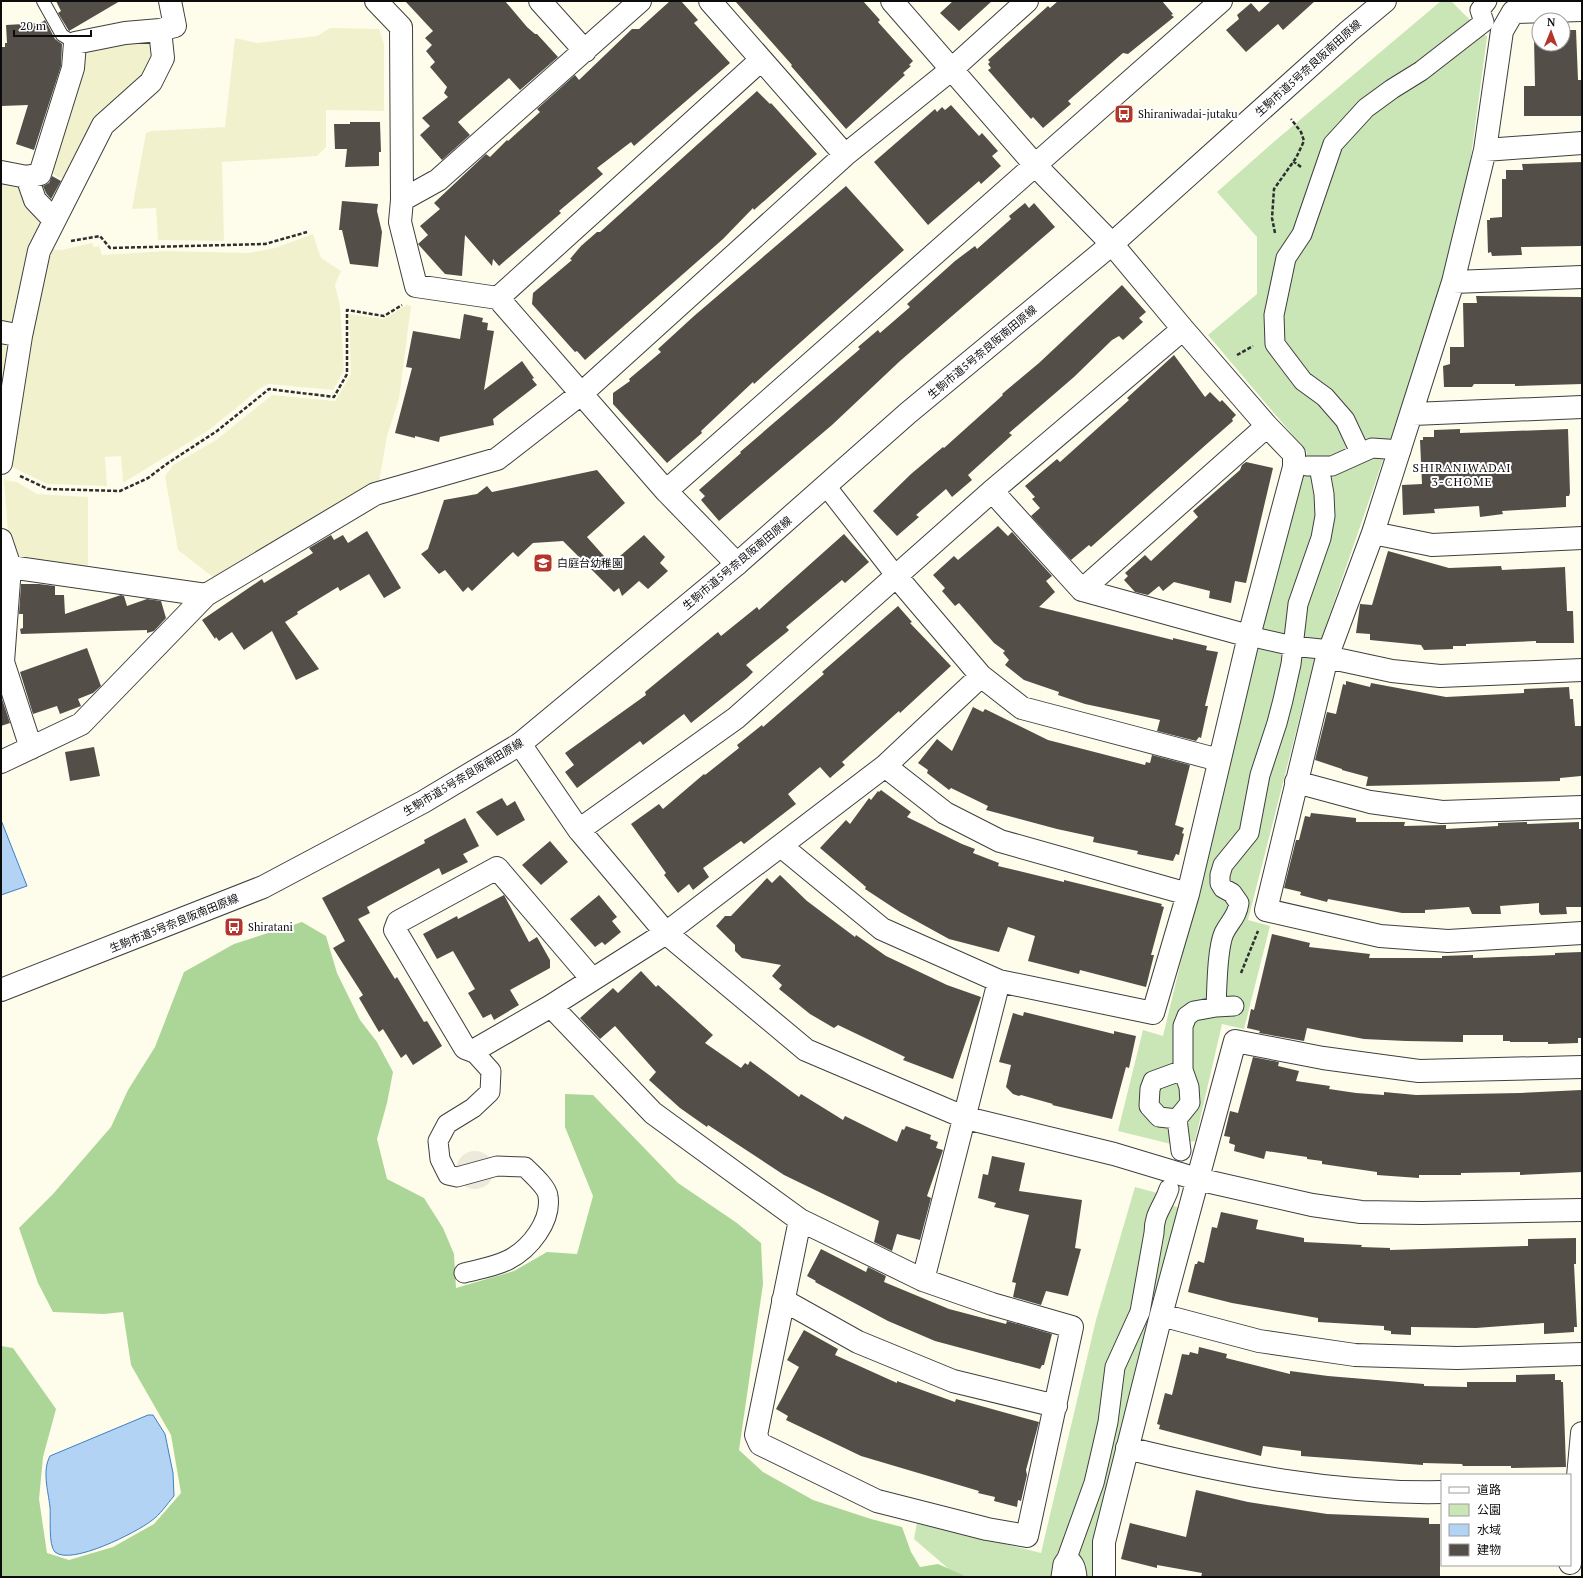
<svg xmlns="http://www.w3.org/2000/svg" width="1583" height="1578" font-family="'PT Serif','Noto Sans JP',serif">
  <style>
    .farmland { fill: #f1f2cd }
    .green { fill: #cae6b7 }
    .forest { fill: #acd697 }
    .plaza { fill: #edeadc }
    .water { fill: #b2d3f3; stroke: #3d7fc6 }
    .building { fill: #544e49 }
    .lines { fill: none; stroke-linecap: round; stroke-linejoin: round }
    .service-casing { stroke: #3f3f3f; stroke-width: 14 }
    .pedestrian-casing { stroke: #3f3f3f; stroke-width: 21 }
    .minor-casing { stroke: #3f3f3f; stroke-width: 24 }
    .tertiary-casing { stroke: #3f3f3f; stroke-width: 24 }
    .path { stroke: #2e2e2e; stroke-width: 2.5; stroke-dasharray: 4 2; stroke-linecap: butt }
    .service { stroke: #fff; stroke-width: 12 }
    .pedestrian { stroke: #fff; stroke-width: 19 }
    .minor { stroke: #fff; stroke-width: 22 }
    .tertiary { stroke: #fff; stroke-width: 22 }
    .labels { text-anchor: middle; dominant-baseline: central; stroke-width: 4; stroke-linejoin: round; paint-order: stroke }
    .street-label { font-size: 11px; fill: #0c0c0c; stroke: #fff }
    .poi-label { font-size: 11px; fill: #0c0c0c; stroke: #fff; text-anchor: start }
    .neighbourhood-label { font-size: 12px; letter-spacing: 1px; fill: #0c0c0c; stroke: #fff }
  </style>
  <rect width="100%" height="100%" fill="#fefdeb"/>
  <path class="farmland" d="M330,28l49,1 5,15v67l-58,-1v37l-9,9 -95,6 2,79 -66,-1 -2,-32 -24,1 14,-76 5,-2 74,-4 10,-89 22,5 60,-7z
    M149,40l4,6 -2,23 -85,112 -21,-11 39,-121z
    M1,177l17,1 22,44 -1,11 -6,9 -10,28 -12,59 -10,-1z
    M313,234l8,24 20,13 -6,14 5,21 4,65 -11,19 -65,-6 -9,5 -50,41 -86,53 -2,-27 -16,1 2,29 -60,-2 -39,-19 39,-216 14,1 31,-7 2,4 5,-1 3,9 64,-4 82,2 27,-5z
    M407,305l4,1 -12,93 -12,37 -8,46 -119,71 -47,24 -35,-27 -13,-74 8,-11 43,-25 56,-45 63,6 16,-27 -2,-60 35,5z
    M1,341l10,11 -10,45z
    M4,480l13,2 20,12 51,3v73l-46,-10 -21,2 -12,-16z"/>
  <path class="green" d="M1441,1h10l36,36 -22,164 -44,149 -106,307 -67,263 22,6 -26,103 -22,-5 -27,117 -24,3 -53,-13 25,-101 20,6 70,-291 74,-293 -99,-117 49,-41v-57l-40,-45 59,-52z
    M1135,1187l26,7 13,12 6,2 -66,266 -21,70 -1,33h-134l-44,-38 3,-17 124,31 55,-233z"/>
  <path class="forest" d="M302,922l24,14 11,37 23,47 17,22 16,30 -6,31 -10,36 10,40 37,19 19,30 11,26 2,34 58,-17 33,-19 30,2 16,-58 -28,-69v-33l28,1 85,88 59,40 24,20 2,41 -24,166 24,22 50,28 58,19 31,8 9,25 9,15 18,-3 25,11 2,2h-964v-231l12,2 43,61 -13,48 -4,42 8,54 22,7 44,-13 41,-23 27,-31 -10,-58 -40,-70 -8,-53 -19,2 -51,-2 -15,-29 -19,-55 34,-34 58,-67 17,-37 27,-43 29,-75 50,-28z"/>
  <path class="plaza" d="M456 1170a19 19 0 1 1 38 0a19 19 0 1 1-38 0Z"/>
  <path class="water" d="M1,820l26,66 -26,9z
    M148,1415h5l12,19 8,39 1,23c-7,8 -14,19 -23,25 -14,11 -80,45 -96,31 -7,-7 -4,-35 -5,-45 -2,-17 -8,-36 0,-51z"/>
  <path class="building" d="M56,1h64l-51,30 -11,-18 3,-2z
    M405,1h100l22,26 8,7h2l21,23 -38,33 -11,-12 -51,44 12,13 -28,25 -22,-25 10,-9 -8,-8 26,-21 -4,-4 3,-6 -17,-20 5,-5 -9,-11 6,-6 -7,-7 8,-7z
    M670,1h11l17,19 -4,3 36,40 -96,83 -3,-4 -34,26 6,6 -44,37 2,2 -62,53 -6,-7 -1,7 -27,-31 -3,41 -17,-2 -27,-30 10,-9 -8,-9 20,-17 -6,-6 52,-49 4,3 17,-17 1,1 32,-29 -3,-3 38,-34 4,5 53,-51h7z
    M735,1h128l17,19 -2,2 35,39 -4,4 2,1 -8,7 2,2 -59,54 -55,-63 1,-1z
    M953,1h39l-33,30 -19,-18z
    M1058,1h104l11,13 -2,1 3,2 -46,37 -5,-1 -55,48 3,3 -28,24 -10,-11 -2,2 -43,-49 3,-2 -3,-4 2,-2 -2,-2 60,-54 2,2z
    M1271,1h44l-32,29 -5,-6 -32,28 -20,-22 13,-11 -2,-4 14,-12 8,9z
    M45,20l10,19 7,5 -1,22 -27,84 -18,-6 12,-39 -27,1v-59h4v-4h2l-1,-18 35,-2z
    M1563,30h13l2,50h4v36h-58v-30h11l-1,-47h2l-1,-7h4v12h24z
    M757,91l13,13 1,-1 46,51 -63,56 -1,-2 -30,31 -138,121 -8,-9 -2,1 -43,-48 1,-11 39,-33 -2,-1 11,-13 16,-14h3z
    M951,105l28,31 3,-3 16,18 -6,5 9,10 -20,18 -2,-3 -51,44 -54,-63 61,-53 2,3 5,-5 3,3z
    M350,122h30l1,30h-2v14l-34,1 2,-18h-12l-1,-25h16z
    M1582,162v84l-61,1 1,8h-2l-28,1 -1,-4 -3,1 -1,-33h3v-2l12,-1v-38h4v-9h17l-1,-6z
    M52,176l9,5 -10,18 -5,-6 -3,-7 6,-3z
    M846,186l58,64 -129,115 -21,19 -1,-2 -52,49 1,2 -35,30 -54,-59v-11l17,-12 -1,-2 32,-27 -3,-3 36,-33z
    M342,201l36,3 -1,7 5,21 -4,35 -28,-3 -8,-34h-3z
    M1025,203l4,5 5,-5 21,24 -155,134 -68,64 -113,96 -18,-21 4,-4 -6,-6 42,-37 -1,-1 120,-103 -2,-2 20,-17 2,3 30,-26 -3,-3 48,-43 20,-15 2,3 34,-30 -2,-3z
    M1122,285l24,27 -7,6 4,4 -20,18 -4,-4 -7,4 -38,37 -65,56 3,2 -44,40 4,5 -20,17 -6,-8 -30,26 3,2 -22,19 -24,-25 38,-37 32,-27 1,1 59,-53 -1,-1 37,-31z
    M1476,296l106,1v87l-67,2v-2h-41l-2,3h-28l-1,-21 7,-2v-17h14l-1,-44h14z
    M464,314l19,4 -1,4 6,1 -1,7 7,1 -10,59 38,-29 12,17 -2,1 5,6 -44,34 1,6 -54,12 -1,5 -24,-6v2l-20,-5 17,-65 -6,-1 7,-36 47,8z
    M1174,355l31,42 5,-5 10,10 2,-2 14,15 -4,4 1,2 -24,21 -118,105 -2,-2 -18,15 -40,-44 9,-8 -8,-9 3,-2 -10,-11 32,-27 3,3 69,-62 -2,-2z
    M1460,429v4l108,-4 2,64 -1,3h-3v11l-64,4 1,3 -23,3 -1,-11 -45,3 1,4 -32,2 -1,-30 20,-1 -2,-44h3v-3h11v-7z
    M1246,462l27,6 -27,115 -11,-2 -4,22 -22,-5 1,-7 -36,-9 -11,9 -4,-5 -11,9 -13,-3 -11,-12 4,-4 -3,-3 20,-18 6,6 47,-44 -5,-6 47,-41 2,-5z
    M597,470l28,33 -38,34 24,27 33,-29 21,22 -5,6 8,8 -20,18 -9,-8 -17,15 -3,-8 -5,4 -51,-51 -30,2 -15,14 -5,-5 -41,39 -4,-4 -5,5 -18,-22 -6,4 -18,-20 7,-5 16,-49 33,-6 10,-8 5,6z
    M998,526l10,10 4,-4 40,44 -6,5 9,11 -16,15 134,33v-2l34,8 -1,4 12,2 -13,54h3l-7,32 -2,-1 -3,4 -39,-10 3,-11 -75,-16 -27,-9 1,-3 -35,-12 -19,-15 4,-5 -6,-7 2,-2 -11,-8 -35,-40 -4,3 -13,-15 3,-3 -12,-13 21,-19 4,4z
    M367,531l34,57 -17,10 -15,-24 -29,17 -2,-4 -41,25 1,2 -13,8 34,47 -23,11 -24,-49 -28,19 -12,-18 -13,9 -3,-4 -1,2 -13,-19 60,-41 2,4 49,-30 -4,-5 22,-13 3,5 9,-5 5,8z
    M844,534l25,28 -24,21 -3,-3 -56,47 3,3 -2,2 -41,33 7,7 -6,6 -56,45 -7,-9 -41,31 -3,-4 -63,47 -12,-16 9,-7 -9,-12 81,-58 -1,-3 73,-60 3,4 36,-29 2,3z
    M1388,551l61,17 52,-2 1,4 63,-3 2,44h6l1,32h-38v-2l-70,3v2h-13v3l-29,1 -3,-5 -51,-5v-6l-14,-1 4,-28v-1l12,1z
    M21,584h18l16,2v9h9l1,19 56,-19 3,1 3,10 20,-7 14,2 5,17 -12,13 -7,2v-3l-126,4 -1,-5 3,-1v-14h-4z
    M898,606l14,16 -2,1 41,43 -51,47 -1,-2 -57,51 3,3 -15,13 -10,-11 -32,27 8,10 -52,40 -3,-3 -38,27 6,9 -16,13 -4,-6 -11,9 -14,-18 2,-2 -35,-49 28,-20 4,5 41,-35 1,1 34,-27 -2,-3 25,-20 1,2 61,-53 -2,-2z
    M87,648l14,38 -8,7 -15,6 3,7 -21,8 -3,-8 -24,8 -13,-42z
    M1346,681l24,6 1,-4 75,14 78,-4v-4l45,-2 1,12h3l2,27h6v50l-21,2v3l-35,1 -159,4 2,-9 -26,-7v-1l-27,-9 12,-48 9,2 7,-30 3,1z
    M1,696l9,27 -9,3z
    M973,707l10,5 2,-3 63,31 97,25 1,-3 4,1 2,-8 38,10 -15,60 9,3 -2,5 2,1 -5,21 -3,-1 -3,7 -36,-7 1,-3 -45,-9 1,-5 -37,-8 -71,-19 2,-4 -37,-18 -2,2 -22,-17 1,-3 -10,-7 19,-24 15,12z
    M94,747l6,29 -30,5 -5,-29z
    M881,790l30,22 -4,5 55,27 13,5 -2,4 26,10 -1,3 66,16v-2l98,24 -1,2 3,1 -13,48h3l-8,32 -66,-17 -1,4 -51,-13 7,-25 -27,-9 -9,25 -50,-13 -49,-27 -35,-23 1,-2 -46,-39 26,-28 4,4 19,-26 2,2 7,-9 1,1z
    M502,798l5,8 8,-5 10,19 -28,16 -21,-24z
    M1311,813l45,5v4h49l-1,4 42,-1v4l52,-3v-3l29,-1v2l52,-2v7h3v78h-16l1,7 -26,1 -2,-3v-9l-39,3 1,8h-29l-3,-7 -44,3v3h-23l-74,-14 -1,3 -27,-7 1,-3 -17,-4 12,-48h3l6,-24 5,1z
    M465,818l14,28 -16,8 5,8 -26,13 -3,-7 -72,39 3,6 -12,6 37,60 2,-2 27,45 3,-1 15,25 -29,19 -7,-11 -5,4 -18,-29 -4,3 -20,-34 4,-3 -30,-47 12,-7 -23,-43 103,-55 -1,-3z
    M550,841l18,21 -27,23 -19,-20z
    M780,875l27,26 48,36 1,-2 30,21 61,29 34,12 -28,82 -50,-19 2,-3 -67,-32 -4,3 -24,-14 -31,-25 3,-4 -10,-9 9,-11 -39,-7 -7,-7v-6l-19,-19 9,-10h6l36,-38 5,5z
    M504,895l25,47 8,-5 13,23v8l-40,22 9,15 -25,15 -3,-6 -8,4 -15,-25 7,-4 -22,-38 -16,8 -14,-25 34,-18 1,3z
    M599,895l18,22 -5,4 9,11 -16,13 -3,-3 -7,5 -25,-28z
    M1272,934l38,9 -1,4 61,7 -1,4h73v-2l31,-1v3l82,-3v-2l26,-1 1,86h-4v5l-30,1v-2h-38v-1h-7v-6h-40v7l-57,-1 -42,-2 -57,-11 -3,13 -45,-8 1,-2 -13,-3 4,-19 3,1z
    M641,971l15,16 2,-2 55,50 -8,8 36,25 4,-5 3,2 2,-4 49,36 2,-3 42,26 2,-4 52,26 5,-13 2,1 2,-4 25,9 -1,4 8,3 -2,6 7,2 -16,46 4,2 -11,42 -23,-6 -5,17 -18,-9 5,-21 -95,-46 -76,-50 -1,2 -27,-19 -31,-28 7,-8 -41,-46 -15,13 -20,-21 33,-30 5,5z
    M1024,1012l90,22v-3l22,5 -7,32 -3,-1 -14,52 -60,-14 1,-1 -32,-9 -2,1 -6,-2 -7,-7 5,-22 -12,-3 14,-49 10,3z
    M1253,1057l26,5 -1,4 21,5 -3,10 34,5 -1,3 27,4 28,2v-3l32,3 104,-2 61,-3 1,82 -62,3v-3l-59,1v2h-42v3l-42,-3v-3l-55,-8v-3l-15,-2v-2l-41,-6 -2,8 -30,-8 1,-6 -6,-2 1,-6 -6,-1 6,-25 8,2z
    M992,1156l33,7 -6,28 63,9 -7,48 6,1 -13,47 -22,-5 -5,14 -28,-8 3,-14 -4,-1 17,-67 -35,-8 2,-4 -18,-5 5,-24 5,1z
    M1221,1212l37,8 -2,9 48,9v4l58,3 -1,2 29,1v2l138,-4v-7l48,-1v26h-2l3,63h-3v5l-30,2v-11l-68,5 -65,-1v8l-20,-1v-3l-7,-1v-4l-66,-4v-4l-86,-15 -44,-11 7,-28h2l1,-3 6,2 8,-36 5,1z
    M821,1249l45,23 2,-5 18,9 -2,6 65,27 57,15 1,-3 45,13 -8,31h-2l-2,4 -105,-28 -47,-20 -73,-39 1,-1 -9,-5z
    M804,1330l34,19 -3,6 62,28v-2l58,21 1,-3 83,23 -13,48 1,5 -6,26 -3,-1 -1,7 -23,-6 1,-4 -17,-4 1,-2 -118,-35 -75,-36 2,-4 -12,-7 23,-42 -12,-7z
    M1199,1347l28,7 -1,4 64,16v-3l38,5 96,8v2l43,1v-5h49v-7l39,-1v6h6v2h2l3,85 -55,1v-2h-48l-1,-2 -39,-1v2l-122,-9v-5l-38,-5 -2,10 -102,-27 1,-4 -3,-1 8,-31 7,2 10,-41 7,1 1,-3 8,2z
    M1196,1490l52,12 79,12 102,4v6h11v53h-239l1,-4 -45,-8v3l-36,-9 9,-36 56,14z"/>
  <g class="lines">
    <defs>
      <path id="service" d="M43,1l19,34 13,8"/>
      <path id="pedestrian" d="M1360,452l-15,-32 -20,-23 -22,-16 -28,-37 -1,-29 12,-57 16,-24 31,-90 33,-36 26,-19 29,-18 63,-49 -4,-12 7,-9
        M1307,466h25l40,-18 29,2
        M826,486l70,90
        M1249,636l44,10 37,4
        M1216,1007c1,-20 1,-58 8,-74 6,-12 13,-16 15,-30l-7,-10 -9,-5 -3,-5v-8l3,-10 26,-32 11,-58 17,-52 6,-23 8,-36 7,-60 23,-66 4,-22 -1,-22 -5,-28
        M1177,1119l-18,-2 -10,-11 1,-17 3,-8 30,-11
        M1181,1151l-4,-32 13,-16 -1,-16 -6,-17v-44l4,-10 7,-5 22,-4 18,-1
        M464,1273c15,-4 30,-6 44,-13 22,-11 44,-39 40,-64 -1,-9 -17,-23 -23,-29l-28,-1 -40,11 -9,-2 -8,-16 -2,-18 9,-17 26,-16 17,-16 1,-21 -18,-20
        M1067,1558c8,5 9,10 10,19
        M1061,1577l2,-13 4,-6 27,-75 7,-30 7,-31 7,-55 25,-55 14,-79c0,-20 9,-26 15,-44"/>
      <path id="minor" d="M376,1l25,26 1,173 -2,22 16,64 82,12 168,193 71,73
        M540,1l45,50
        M710,1l135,154
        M1582,10l-69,2 -11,19 -17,119 -32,132 -80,251 -46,124 -61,253 114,26 68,5 134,-8
        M1485,150l97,-7
        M1,172l26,5 8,23 19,20
        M27,177l13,-3 33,-106 2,-25 50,-10 35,-3
        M402,200l36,-20 202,-179
        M1453,282l129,-5
        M498,298l263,-238
        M1,332l20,4
        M1413,414l169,-7
        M1,463l20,-127 18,-85 64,-126 48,-43 12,-24 -3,-28 15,-4 -5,-25
        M666,491l555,-490
        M992,491l90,99 167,46
        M1373,533l59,12 150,-7
        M1,540l9,27
        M896,576l85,100 41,32 197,52
        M1082,590l185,-164
        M1327,657l65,14 48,5 142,-6
        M520,744l59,86 87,103 140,117 160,68 148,36 83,25 115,26 49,7 61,1 160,-3
        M31,748l-28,-86 7,-95 196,28
        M1,762l80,-38 125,-129 169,-101 122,-35 85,-66 263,-238 107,-86 75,-68
        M885,766l60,47 55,28 188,53
        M1296,782l74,20 72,10 140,-5
        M579,830l157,-112 256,-227 191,-162
        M781,846l101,83 117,52 154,32 35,-119 61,-258 45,-169v-13l-27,-28 -84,-97 -71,-85 -77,-79 -143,-164
        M592,979l-95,-111 -99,54 -3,8 70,118 8,3 78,-45 115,-73 219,-167 96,-90
        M551,1006l102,107 147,107 123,60 69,24 80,23 -45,209 -40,-7 -110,-28 -117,-57 -4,-9 44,-215
        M923,1280l76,-299
        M783,1300l75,42 95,39 103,25
        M1161,1315l98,26 96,14 102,3 125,-4
        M1127,1448c104,26 208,46 315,44
        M1570,1563l12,-130
        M1104,1577v-35l57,-227 74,-274 88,17 96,13 163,-4"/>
      <path id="tertiary" d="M1,990l262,-103 160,-85 97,-58 217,-180 171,-151 204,-169 237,-213 36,-30"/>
    </defs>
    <use href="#service" class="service-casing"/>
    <use href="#pedestrian" class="pedestrian-casing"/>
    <use href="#minor" class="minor-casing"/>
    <use href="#tertiary" class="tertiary-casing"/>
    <path class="path" d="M1293,161l8,6
      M1275,233l-3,-15 2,-29 22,-31 8,-17 -3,-9 -10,-13
      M71,241l29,-5 10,12 155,-4 42,-12
      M1237,355l16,-9
      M20,476l28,13 72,2 28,-13 20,-15 49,-32 52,-42 65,8 13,-23v-64l37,6 18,-11
      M1241,973l17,-42"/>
    <use href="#service" class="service"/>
    <use href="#pedestrian" class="pedestrian"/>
    <use href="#minor" class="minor"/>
    <use href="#tertiary" class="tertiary"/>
  </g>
  <defs>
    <symbol id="bus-square" viewBox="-11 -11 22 22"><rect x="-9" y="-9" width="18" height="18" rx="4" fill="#b4352b" stroke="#fff"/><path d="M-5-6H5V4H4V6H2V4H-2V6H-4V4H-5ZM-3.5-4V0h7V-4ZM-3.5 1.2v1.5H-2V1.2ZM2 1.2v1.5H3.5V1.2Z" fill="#fff"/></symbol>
    <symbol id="school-square" viewBox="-11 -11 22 22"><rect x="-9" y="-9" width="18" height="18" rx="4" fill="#b4352b" stroke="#fff"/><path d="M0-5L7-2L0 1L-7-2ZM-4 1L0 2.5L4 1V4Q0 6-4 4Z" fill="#fff"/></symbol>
  </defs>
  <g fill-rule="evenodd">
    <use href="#bus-square" x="1113" y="103" width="22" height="22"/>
    <use href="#school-square" x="532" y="552" width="22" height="22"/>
    <use href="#bus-square" x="223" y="916" width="22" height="22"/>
  </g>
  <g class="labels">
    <g class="street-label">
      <text transform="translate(1308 68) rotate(-42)">生駒市道5号奈良阪南田原線</text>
      <text transform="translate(982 352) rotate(-40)">生駒市道5号奈良阪南田原線</text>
      <text transform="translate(737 563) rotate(-40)">生駒市道5号奈良阪南田原線</text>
      <text transform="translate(463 777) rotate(-31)">生駒市道5号奈良阪南田原線</text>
      <text transform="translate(174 923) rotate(-22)">生駒市道5号奈良阪南田原線</text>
    </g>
    <g class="poi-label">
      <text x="1138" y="114">Shiraniwadai-jutaku</text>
      <text x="557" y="563">白庭台幼稚園</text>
      <text x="248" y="927">Shiratani</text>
    </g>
    <g class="neighbourhood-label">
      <text x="1462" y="467">SHIRANIWADAI<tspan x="1462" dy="14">3-CHOME</tspan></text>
    </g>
  </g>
  <rect width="1583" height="1578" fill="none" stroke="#0c0c0c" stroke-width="4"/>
  <rect x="1441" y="1474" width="130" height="92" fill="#ffffff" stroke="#9e9e9e"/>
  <rect x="1449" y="1487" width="20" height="6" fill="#ffffff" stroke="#9e9e9e"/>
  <text x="1477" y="1494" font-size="12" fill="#0c0c0c">道路</text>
  <rect x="1449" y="1504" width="20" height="12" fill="#cae6b7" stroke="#9e9e9e"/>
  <text x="1477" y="1514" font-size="12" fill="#0c0c0c">公園</text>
  <rect x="1449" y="1524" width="20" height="12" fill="#b2d3f3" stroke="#9e9e9e"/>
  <text x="1477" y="1534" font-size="12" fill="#0c0c0c">水域</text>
  <rect x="1449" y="1544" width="20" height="12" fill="#544e49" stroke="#9e9e9e"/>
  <text x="1477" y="1554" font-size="12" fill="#0c0c0c">建物</text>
  <g transform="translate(1551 32) rotate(1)"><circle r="19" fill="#ffffff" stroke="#9e9e9e"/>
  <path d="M0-3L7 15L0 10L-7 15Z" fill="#b4352b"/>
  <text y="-6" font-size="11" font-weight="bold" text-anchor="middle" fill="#0c0c0c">N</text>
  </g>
  <path d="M14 30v6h77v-6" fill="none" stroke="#0c0c0c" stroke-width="2"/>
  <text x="20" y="30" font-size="12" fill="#0c0c0c" stroke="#ffffff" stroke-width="3" paint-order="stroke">20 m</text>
</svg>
